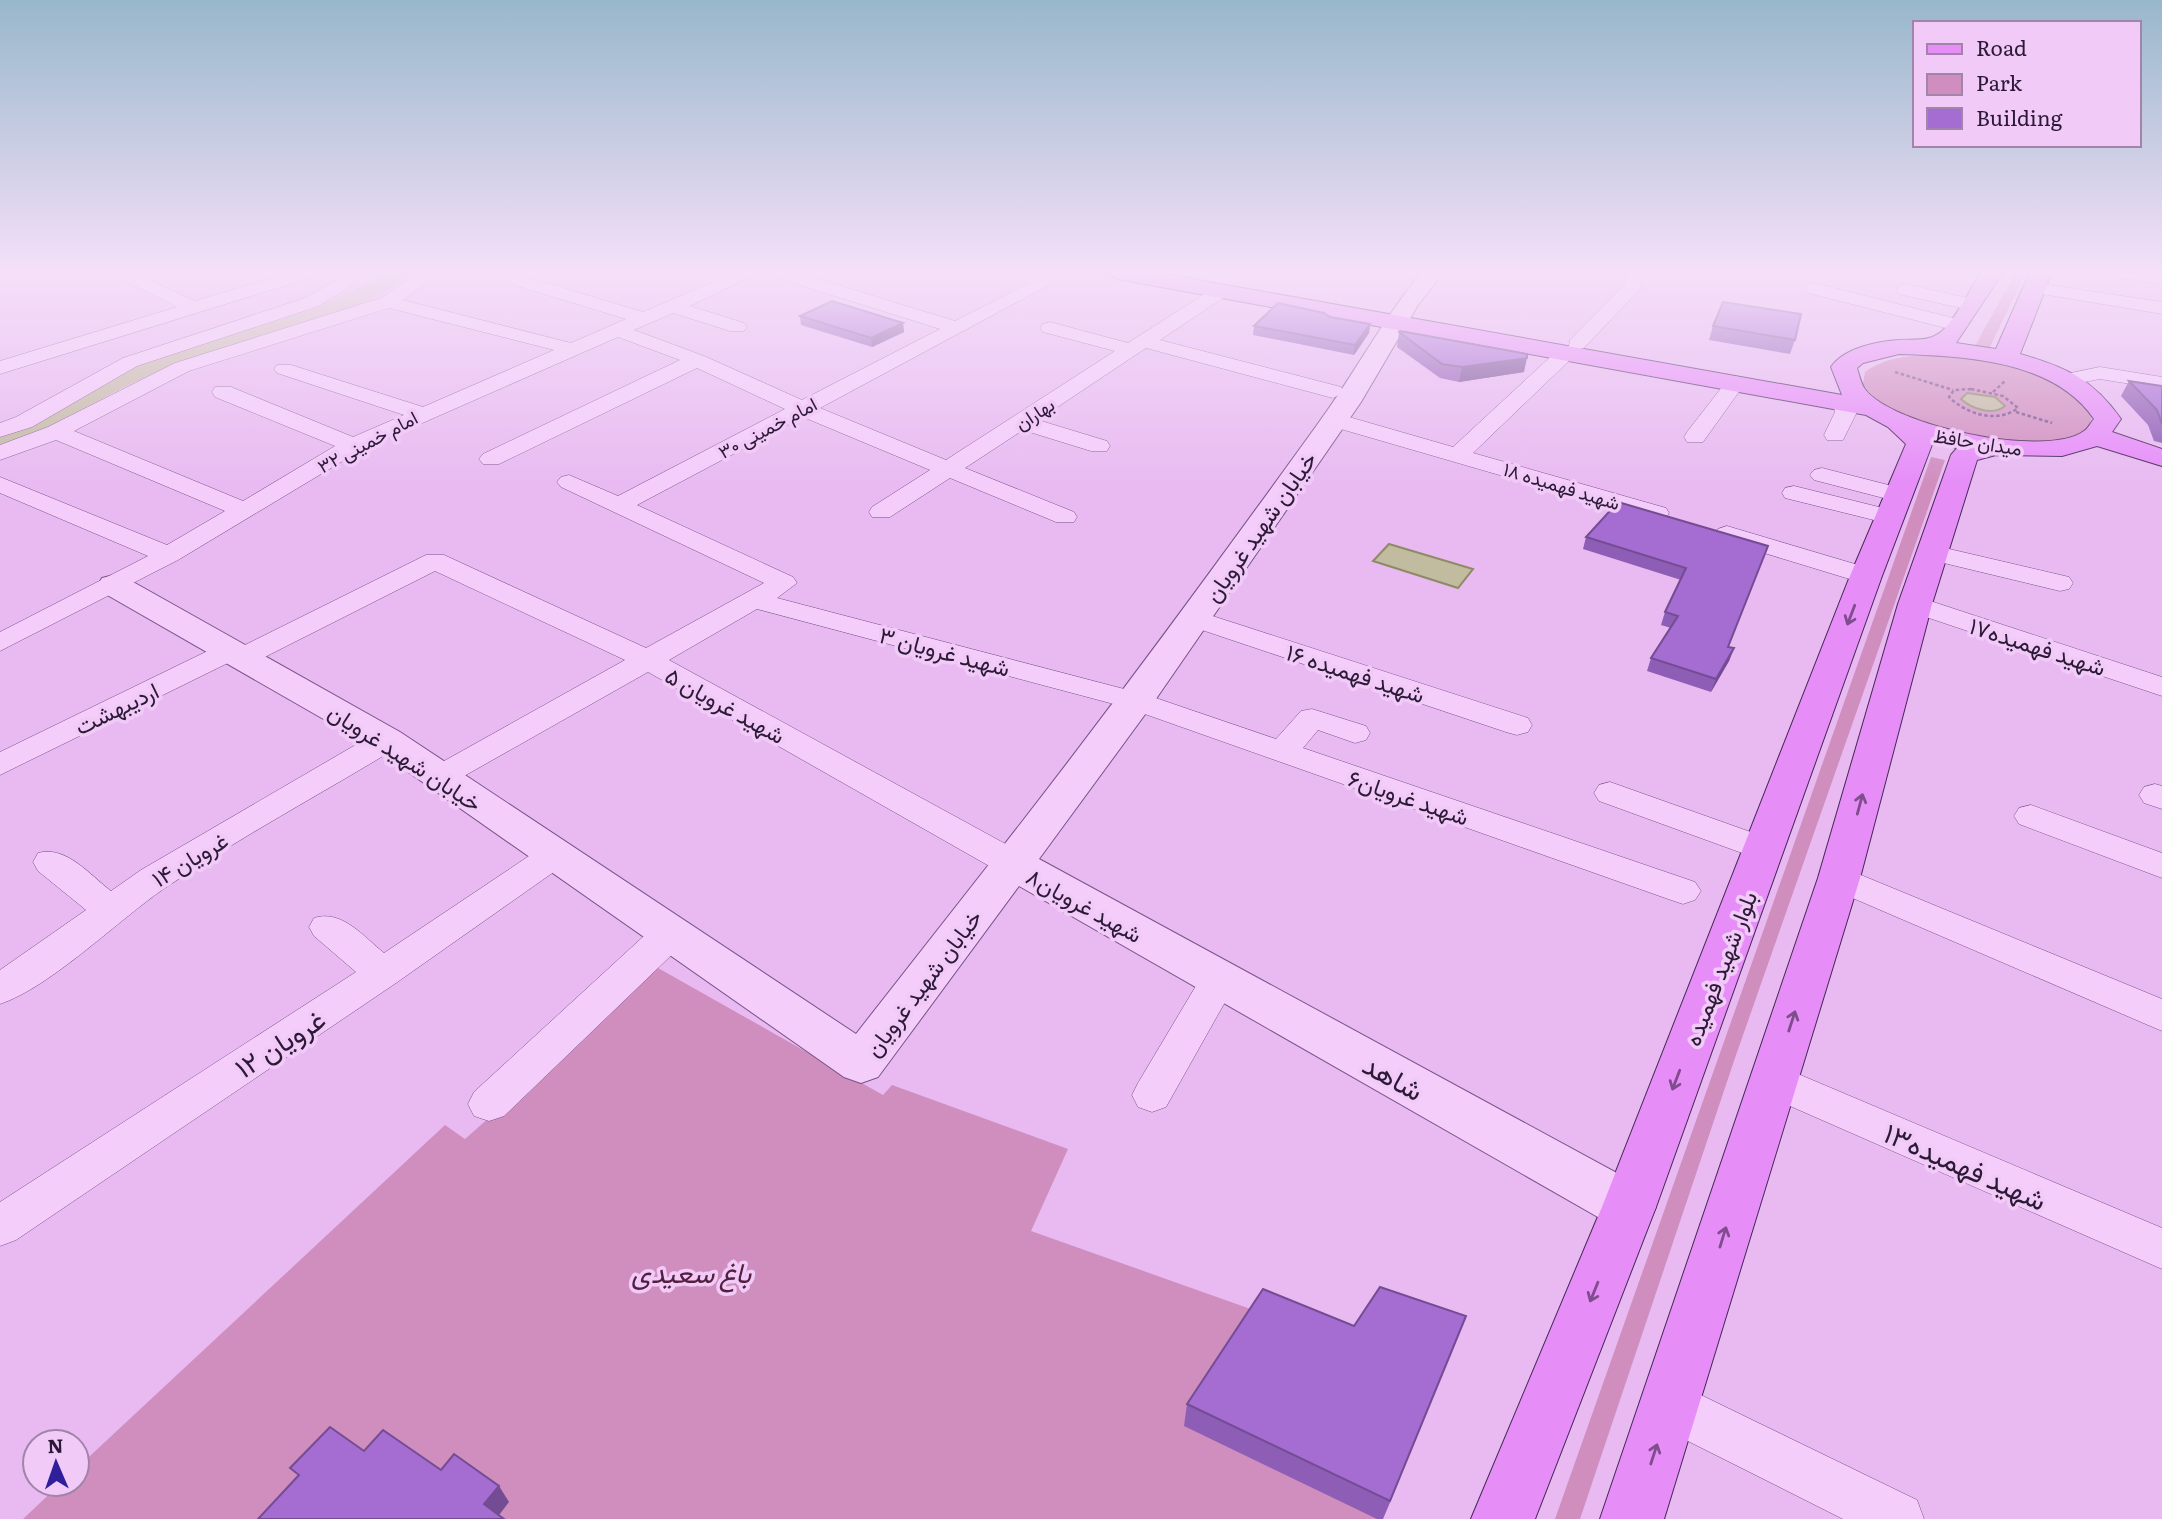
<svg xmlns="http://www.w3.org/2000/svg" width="2162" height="1519" font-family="Literata,Vazirmatn,serif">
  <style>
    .green { fill: #cf8ebe }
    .water { fill: #c1bb9f; stroke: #8e8a66; stroke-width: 2 }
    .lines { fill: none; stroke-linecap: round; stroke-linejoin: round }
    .canal { fill: #c1bb9f; fill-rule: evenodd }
    .minor-casing { stroke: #775388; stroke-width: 1 }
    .tertiary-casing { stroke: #775388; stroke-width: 2 }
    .primary-casing { stroke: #432855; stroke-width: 2 }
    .path { stroke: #775388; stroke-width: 2.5; stroke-dasharray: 3.5 2.5; stroke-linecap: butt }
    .minor { fill: #f4cdfb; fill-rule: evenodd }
    .tertiary { fill: #f4cdfb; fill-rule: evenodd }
    .primary { fill: #e68df8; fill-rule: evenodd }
    .wall { fill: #8e5db5 }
    .shaded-wall { fill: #744c93 }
    .building { fill: #a56cd2; stroke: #744c93; stroke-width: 2 }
    .oneway { stroke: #7f4d8d }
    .labels { text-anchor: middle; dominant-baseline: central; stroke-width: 7; stroke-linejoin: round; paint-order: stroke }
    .far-street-label { font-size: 19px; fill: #2b1936; stroke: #f1caf8 }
    .street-label { font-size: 23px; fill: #2b1936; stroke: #f1caf8 }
    .near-street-label { font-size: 28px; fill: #2b1936; stroke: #f1caf8 }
    .near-park-label { font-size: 28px; font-style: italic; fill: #541f3f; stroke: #f1caf8 }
  </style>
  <rect width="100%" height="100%" fill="#e8baf1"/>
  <path class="green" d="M2016,272h7v6l-34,71 -14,-3z
    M1931,355c53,5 131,13 161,62l-5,13c-55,29 -187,6 -224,-46l2,-12c21,-15 42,-16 66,-17z
    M1931,457l14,3 -210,598 -155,461h-25z
    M658,968l225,127 9,-10 176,64 -37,82 228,81 118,207h-1354l37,-35h17v-16l368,-343 20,14z"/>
  <path class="water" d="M1967,393l28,4 10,9c-12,10 -33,3 -44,-7z
    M1389,544l84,25 -15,19 -85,-27z"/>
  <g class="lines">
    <path class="canal" d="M393,272h22l-30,20 -29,14 -182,58 -54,25 -87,48 -33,10v-14l17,-6 124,-64 172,-54z"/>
    <defs>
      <path id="minor" d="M108,272h23l64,29 97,-29h27l-3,4 -316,98v-13l177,-54z
        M350,272h22l-53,34 -182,60 -105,61 -32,10v-14l16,-6 107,-59 182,-60z
        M420,272h21l-38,28 168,43 55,-24 -118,-36 -3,-4 3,-4h12l123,37 93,-40h24l-70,34 54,17 3,4 -3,4h-14l-57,-18 -39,17 70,26 98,44 138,-71 -169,-53 -3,-4h27l160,49 96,-49h22l-253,136 126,52 169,-109 -72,-19 -3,-4 3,-4 7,-2 78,21 89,-57h12l3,4 -3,4 -69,46 181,47 3,5 -11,6 -187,-50 -108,72 69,21 3,5 -3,5h-16l-68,-21 -58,38 109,44 3,5 -3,5h-18l-106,-44 -60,39h-18l-3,-5 3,-5 58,-37 -127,-53 -166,88 156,72 4,6 -20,15 370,97 129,44 25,-28 11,-2 54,17 4,7 -4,7 -11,3 -37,-13 -15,18 392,134 6,9 -6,9 -12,4 -12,-4 -546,-193 -368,-98 -88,51 353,193 5,9 -5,9 -12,3 -12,-3 -350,-199 -198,112 -11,3 -11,-3 -5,-7 5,-7 197,-110 -190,-89 -182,92 -10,3 -11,-5 -232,114v-23l222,-108 10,-3 11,5 183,-91h18l202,93 118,-65 -203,-96 -4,-5 4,-5 8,-2 49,21 167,-87 -88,-41 -198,96h-16l-4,-5 4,-5 197,-94 -62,-23 -257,113 -183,110 -178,91v-19l148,-76 -148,-63v-16l167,68 58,-34 -169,-71 -56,20v-15l48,-18 127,-64 206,-65zM389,308l165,42 -131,57 -132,-42h-14l-3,4 3,4 127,42 -51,22 -122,-50h-16l-3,5 3,5 120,49 -92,55 -169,-70 115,-60z
        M1627,272h18l-5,17 -56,59 -9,2 -1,6 -101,97 193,55 3,5 -3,5h-18l-321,-93 -3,-5 11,-7 118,34 107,-99 9,-2 1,-6 55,-56z
        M2107,272l55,2v10l-46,-7z
        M1814,283l151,38 3,4 -10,6 -150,-38 -3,-4 3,-4z
        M2036,283l126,19v12l-132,-22 -3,-4z
        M1905,284l71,16 2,4 -9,6 -70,-16 -3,-4 3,-4z
        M2100,367l62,10v12l-62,-10 -36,7 -10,-6 3,-4z
        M1736,376l10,6 -43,60h-16l-3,-5 3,-5 42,-54z
        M1844,397l8,1 5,14 -14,28h-16l-3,-5 11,-23 -2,-9z
        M1822,468l86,22 3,5 -3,5 -9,2 -85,-22 -4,-5 4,-5z
        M1794,486l105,26 3,5 -3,5 -9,2 -105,-26 -3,-5 3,-5z
        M1727,526l148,44 4,6 -4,6 -9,2 -148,-45 -4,-5 4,-5z
        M1932,545l137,32 4,6 -4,6 -9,2 -137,-33 -4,-5 4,-5z
        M1915,596l247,81v19l-257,-86 -4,-6 4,-6z
        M1194,610l334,108 4,7 -4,7 -11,3 -11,-3 -322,-108 -4,-6 4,-6z
        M387,730l11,3 4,7 -4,7c-77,47 -158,90 -233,141 -47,32 -114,99 -165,116v-34l86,-60 -48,-39 -5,-9 5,-9c28,-8 52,22 73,38l30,-21 235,-137z
        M1610,782l166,59 5,8 -5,8 -12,4 -165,-60 -5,-8 5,-8z
        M2155,784l7,2v23l-18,-6 -5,-8 5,-8z
        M2031,805l131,48v25l-143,-54 -5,-8 5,-8z
        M556,842l12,4 5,8 -5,8 -172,121 -380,257 -16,6v-44l356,-230 -42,-36 -5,-9 5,-9c28,-9 50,19 70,35l160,-107z
        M1839,866l323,133v32l-335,-144 -5,-9 5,-9z
        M670,920l13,4 5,10 -5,10 -179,172 -15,5 -15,-5 -6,-12 6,-12 183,-168z
        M1219,965l13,4 6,10 -72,128 -14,5 -14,-5 -6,-12 6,-12 68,-114z
        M1772,1063l390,165v41l-404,-177 -6,-12 6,-12z
        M1670,1380l247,120 7,19h-81l-191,-96 -7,-18 7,-18z"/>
      <path id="tertiary" d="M1422,272h22l-26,33 -57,97 -212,307 -110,150 609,331 8,17 -8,17 -19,7 -19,-7 -591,-338 -141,191 -17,6 -17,-6 -470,-329 -272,-156 -4,-7 4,-7 12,-3 12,3 274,154 456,302 134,-171 5,-11 5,-2c109,-139 213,-281 317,-425 37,-50 65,-105 105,-153z"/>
      <path id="primary" d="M1106,272h47l689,123 -11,-28c13,-19 47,-26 69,-27 15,-1 29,2 42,-9 13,-11 29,-43 39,-59h22l-47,71 40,6 34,-77h22l-32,82c46,13 74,26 101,65l-9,13 50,17v17l-65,-20 -35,10 -66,-1 -19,5 -45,144 -72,274 -196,641h-64l218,-641 80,-274 53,-149 6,-7 -24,-6 -51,134 -226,631 -121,312h-64l131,-312 248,-631 56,-132 -18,-17 -22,-12 -749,-136zM1899,354c65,2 155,6 195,65 -3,3 -6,10 -10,12 -37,28 -192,-5 -219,-42 -4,-5 -6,-15 -8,-21l6,-5z"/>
    </defs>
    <use href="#minor" class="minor-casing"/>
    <use href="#tertiary" class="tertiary-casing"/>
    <use href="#primary" class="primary-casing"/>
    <path class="path" d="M1895,372l58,18
      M1971,389l32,7 15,12c-21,16 -52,6 -69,-11l5,-7z
      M1993,392l12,-11
      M2016,412l36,11"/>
    <use href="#minor" class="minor"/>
    <use href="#tertiary" class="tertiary"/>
    <use href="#primary" class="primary"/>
  </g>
  <path class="wall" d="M800,316l103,7 1,9 -32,15 -71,-22z
    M1330,317l40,7 -1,9 -15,22 -101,-20 1,-9z
    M1713,326l82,14 -5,14 -81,-14z
    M1399,332l125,40 -65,10 -19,-4 -43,-31z
    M2129,381l33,5v57l-8,-2 -6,-16 -27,-29z
    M1586,537l182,9 -40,101 6,1 -5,13 -18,31 -64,-21 4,-13 20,-30 -10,-3 4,-13 16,-32 -98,-31z
    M1466,1316l-83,203h-6l-193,-93 3,-22 167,-78z"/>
  <path class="shaded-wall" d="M903,323l1,9 -32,15 -1,-9z
    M1370,324l-1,9 -15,22 1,-10z
    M1527,358l-3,14 -65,10 3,-15z
    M1734,648l-5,13 -18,31 5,-13z
    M1466,1316l-9,23 -74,180 7,-18z
    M499,1486l10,16 -13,17 -12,-15z"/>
  <path class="building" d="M832,301l71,22 -32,15 -71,-22z
    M1723,302l78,12 -6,26 -82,-14z
    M1278,303l46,10 6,4 40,7 -15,21 -101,-19z
    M1400,331l127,23v4l-65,9 -20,-3 -43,-32z
    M2129,381l33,5v38l-5,-14z
    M1618,502l150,44 -40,101 6,1 -18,31 -65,-21 27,-42 -13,-4 21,-44 -100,-31z
    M1380,1287l86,29 -76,185 -203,-97 76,-115 91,37z
    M330,1427l34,24 19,-21 58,40 13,-16 45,32 -15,18 20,15h-246l41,-44 -9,-7z"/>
  <defs><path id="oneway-shaft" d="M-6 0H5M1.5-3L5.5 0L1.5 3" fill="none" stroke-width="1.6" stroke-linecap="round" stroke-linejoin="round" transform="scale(1.75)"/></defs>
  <g class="oneway">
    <use href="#oneway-shaft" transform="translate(1851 615) rotate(111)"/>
    <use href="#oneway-shaft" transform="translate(1860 804) rotate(-75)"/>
    <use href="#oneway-shaft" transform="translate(1792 1021) rotate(-72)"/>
    <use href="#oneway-shaft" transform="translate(1676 1080) rotate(111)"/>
    <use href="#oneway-shaft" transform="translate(1723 1237) rotate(-73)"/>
    <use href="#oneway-shaft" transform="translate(1594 1292) rotate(112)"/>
    <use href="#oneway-shaft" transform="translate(1654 1454) rotate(-72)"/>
  </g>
  <linearGradient id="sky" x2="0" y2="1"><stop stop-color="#98b7cb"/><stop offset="0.56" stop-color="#f5e0f9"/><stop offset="1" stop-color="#f5e0f9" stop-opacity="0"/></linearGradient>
  <rect width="2162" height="485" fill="url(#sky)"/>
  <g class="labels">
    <g class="far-street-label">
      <text transform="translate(1034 413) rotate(-33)">بهاران</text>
      <text transform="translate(767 427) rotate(-28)">امام خمینی ۳۰</text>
      <text transform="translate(367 441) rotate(-28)">امام خمینی ۳۲</text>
      <text transform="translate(1978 441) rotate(9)">میدان حافظ</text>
      <text transform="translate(1562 485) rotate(17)">شهید فهمیده ۱۸</text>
    </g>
    <g class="street-label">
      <text transform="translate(1259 526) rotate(-55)">خیابان شهید غرویان</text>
      <text transform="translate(2038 645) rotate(18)">شهید فهمیده۱۷</text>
      <text transform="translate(945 650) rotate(15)">شهید غرویان ۳</text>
      <text transform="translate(1356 672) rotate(18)">شهید فهمیده ۱۶</text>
      <text transform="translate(726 704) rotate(29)">شهید غرویان ۵</text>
      <text transform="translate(116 707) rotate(-26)">اردیبهشت</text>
      <text transform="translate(406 756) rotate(33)">خیابان شهید غرویان</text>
      <text transform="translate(1409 796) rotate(19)">شهید غرویان۶</text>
      <text transform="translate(189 858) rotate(-31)">غرویان ۱۴</text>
      <text transform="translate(1085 904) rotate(29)">شهید غرویان۸</text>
      <text transform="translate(1719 968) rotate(-69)">بلوار شهید فهمیده</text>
      <text transform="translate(922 982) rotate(-53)">خیابان شهید غرویان</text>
    </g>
    <g class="near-street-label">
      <text transform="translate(279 1042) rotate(-33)">غرویان ۱۲</text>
      <text transform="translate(1394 1076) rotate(29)">شاهد</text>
      <text transform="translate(1966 1165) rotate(24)">شهید فهمیده۱۳</text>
    </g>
    <g class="near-park-label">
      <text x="691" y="1271">باغ سعیدی</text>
    </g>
  </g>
  <rect x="1913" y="21" width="228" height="126" fill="#f1caf8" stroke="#a283aa" stroke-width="2"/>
  <rect x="1927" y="44" width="35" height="10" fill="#e68df8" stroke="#a283aa" stroke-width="2"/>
  <text x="1976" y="56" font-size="21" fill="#2b1936">Road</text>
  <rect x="1927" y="74" width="35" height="21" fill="#cf8ebe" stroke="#a283aa" stroke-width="2"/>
  <text x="1976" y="91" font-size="21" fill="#2b1936">Park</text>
  <rect x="1927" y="108" width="35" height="21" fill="#a56cd2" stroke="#a283aa" stroke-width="2"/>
  <text x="1976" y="126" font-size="21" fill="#2b1936">Building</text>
  <g transform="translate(56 1463) rotate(358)"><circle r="33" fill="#f1caf8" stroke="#a283aa" stroke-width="2"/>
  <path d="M0-5L12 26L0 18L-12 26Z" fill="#301f9b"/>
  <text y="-10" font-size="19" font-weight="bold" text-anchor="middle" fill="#2b1936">N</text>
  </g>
</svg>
